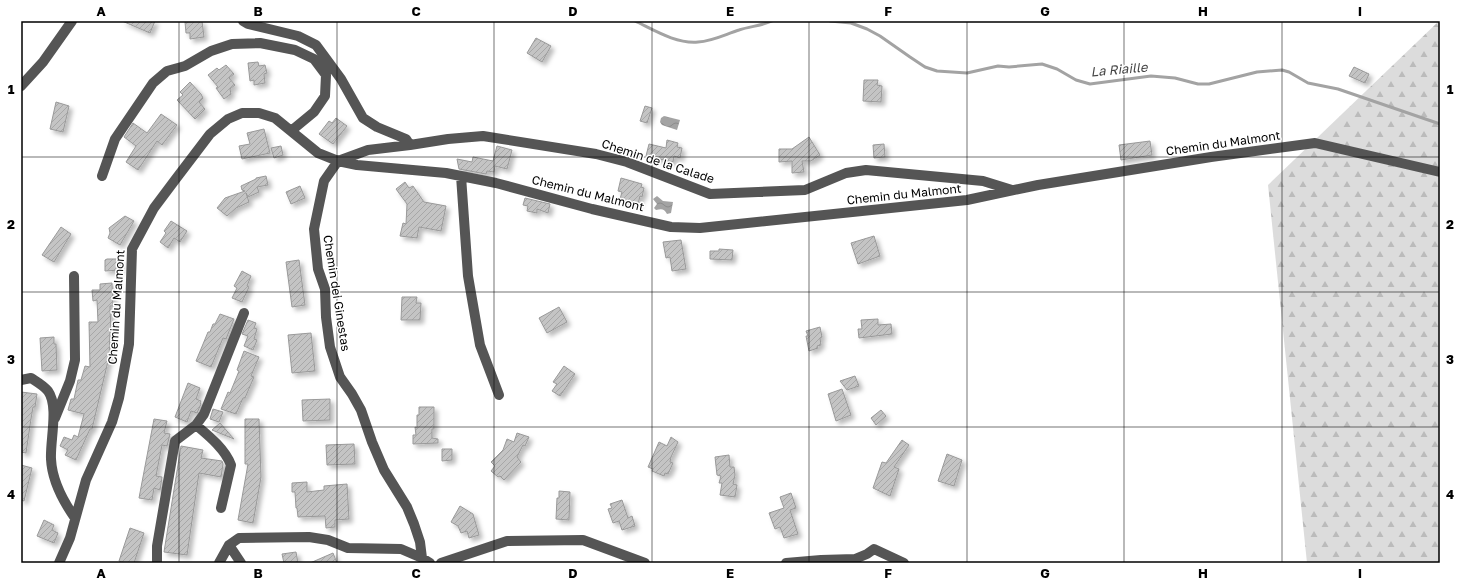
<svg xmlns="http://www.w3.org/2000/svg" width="1461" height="584" font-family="'Golos Text',sans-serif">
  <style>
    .forest { fill: url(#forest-firs) }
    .water { fill: url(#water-waves) }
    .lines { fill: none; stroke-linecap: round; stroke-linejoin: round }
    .stream { stroke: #a3a3a3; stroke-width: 3 }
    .building { fill: url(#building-hatch); stroke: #999; filter: url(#shadow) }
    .minor { stroke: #555; stroke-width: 10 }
    .grid { fill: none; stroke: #000; stroke-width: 1; stroke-opacity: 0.55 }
    .labels { text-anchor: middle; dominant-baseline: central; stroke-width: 3; stroke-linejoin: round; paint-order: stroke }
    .street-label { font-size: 12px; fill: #000; stroke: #fff }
    .water-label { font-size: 13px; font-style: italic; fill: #444; stroke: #fff }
    .neatline { fill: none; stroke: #000; stroke-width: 1.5 }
    .grid-label { font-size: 13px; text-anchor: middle; font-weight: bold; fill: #000 }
  </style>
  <defs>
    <pattern id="forest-firs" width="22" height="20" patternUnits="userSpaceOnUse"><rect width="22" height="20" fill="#dcdcdc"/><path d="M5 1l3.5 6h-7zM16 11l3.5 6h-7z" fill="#bbb"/></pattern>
    <pattern id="water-waves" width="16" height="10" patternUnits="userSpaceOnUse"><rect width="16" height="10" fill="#a3a3a3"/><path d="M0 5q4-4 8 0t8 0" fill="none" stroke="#8b8b8b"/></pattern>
    <pattern id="building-hatch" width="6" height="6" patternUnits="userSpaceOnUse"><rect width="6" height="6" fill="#c4c4c4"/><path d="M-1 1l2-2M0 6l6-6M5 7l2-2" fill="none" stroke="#a7a7a7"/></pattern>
    <filter id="shadow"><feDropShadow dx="3.5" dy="3.5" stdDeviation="2" flood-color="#0004"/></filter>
  </defs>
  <rect width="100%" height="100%" fill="#fff"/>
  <path class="forest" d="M1439,21h1v542h-133l-39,-378z"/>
  <path class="water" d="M664,116l16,4 -3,10 -15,-5 -2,-3 1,-4z
    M657,196l6,5 10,1 -2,11 -4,1c-3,-6 -6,-5 -11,-4l-2,-2 3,-4 -4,-5z"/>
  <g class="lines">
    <path class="stream" d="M635,21c19,9 41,23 63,21 15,-1 28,-8 41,-12 12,-4 22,-4 33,-9
      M830,21l21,2 16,6 13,7 30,21 15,10 12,4 30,2 31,-7 11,1 33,-3 15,5 19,11 14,4 61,-8 24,2 23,6h11l48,-12 25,-2 7,2 19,11 30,6 102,35"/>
  </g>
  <path class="building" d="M122,21h33l-5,12z
    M202,21l2,16 -14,2v-6h-4l-1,-11z
    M536,38l15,8 -9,16 -15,-9z
    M258,62l1,4 6,-1 2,8 -3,1 1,9 -11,2v-5l-4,1 -2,-18z
    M226,65l8,9 -5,4 6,7 -5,4 1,5 -7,5 -8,-11 2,-1 -10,-12 9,-7 2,2z
    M1354,67l15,7 -4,9 -16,-7z
    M864,80h14l-1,5 5,1 -1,16 -18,-1z
    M190,82l11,12 2,4 -4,4 6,7 -10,10 -18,-19 6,-5 -3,-3z
    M56,102l13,4 -6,26 -13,-3z
    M645,106l7,2 -5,15 -7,-2z
    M161,114l16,11 -15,20 -5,-4 -19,29 -12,-8 10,-16 -12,-9 9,-14 14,10z
    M336,118l11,8 -14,18 -14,-10 10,-13 3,2z
    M264,129l6,24 -28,6 -3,-13 11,-2 -3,-11z
    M809,137l11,18 -9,6h-9l2,11 -12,1v-12l-13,1v-13h13z
    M667,140l11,3 -1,4 5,1 -2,10 -6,-2 -1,6 -27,-6 3,-12 17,4z
    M1150,141l2,14 -31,5 -2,-15z
    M884,144l1,13 -11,1 -1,-13z
    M281,146l2,9 -9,3 -3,-10z
    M497,146l15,4 -5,19 -12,-3 -1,6 -7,-1 -1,3 -27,-5 -2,-10 15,3 1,-5 20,4z
    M266,176l2,9 -11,2 2,5 -11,5 -2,-4 3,9 -13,6 -9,8 -10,-8 8,-10 20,-7 -3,-1 -1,-4 15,-7v-1z
    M621,178l21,6 -1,3 3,1 -2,9 -2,-1 -2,8 -18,-5 2,-7 -4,-1z
    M405,182l4,6 4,-2 11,16 22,4 -5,25 -22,-4 -2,11 -17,-2 3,-13 3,1 1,-20 -11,-15z
    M300,186l5,12 -14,6 -5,-12z
    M525,198l25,6 -2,9 -11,-4v4l-10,-2 1,-5 -5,-1z
    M125,216l9,5 -14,24 -12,-7 2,-5 -1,-5z
    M171,221l16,10 -7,11 -6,-4 -6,10 -8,-6 6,-9 -2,-2z
    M61,227l10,7 -17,28 -12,-7z
    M874,236l6,20 -22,8 -7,-21z
    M681,240l5,29 -14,2 -2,-14 -4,1 -3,-16z
    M719,249l14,1 -1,10 -22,-1v-8h9z
    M107,259h13v11l-15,1v-11z
    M299,260l6,45 -13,2 -6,-45z
    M242,271l9,5 -4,10 2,1 -7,15 -10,-4 5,-10 -3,-2z
    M112,283l1,23h-3l1,26h-1l-1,29h-1l-16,68h-2l-14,31 -11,-5 3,-5 -8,-4 4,-9 8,3 2,-5 4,2 6,-23 -16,-4 3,-11h3l4,-19h3l4,-14 5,1 -1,-45h9l-1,-22 -4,1 -1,-11h8v-6z
    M402,297h15l-1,6h5l-1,17h-19z
    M559,307l8,15 -20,11 -8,-15z
    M220,314l14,5 -8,20 -3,-1 -12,29 -15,-6 12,-29h2l3,-8h2z
    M878,319v6l13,-1 1,10 -33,4 -1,-9h4l-1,-9z
    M248,320l8,3 -2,5 3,1 -3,10 3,1 -4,10 -9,-4 4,-10 -6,-2z
    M820,327l2,10 -2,1 1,7 -4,1 1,2 -9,3 -3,-15h2l-2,-5z
    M311,333l4,38 -23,2 -4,-38z
    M54,337v7h2l1,26 -15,1 -2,-33z
    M244,351l15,6 -8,19 3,1 -9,21h-2l-7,16 -15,-5 7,-17 2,1 9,-22 -2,-1z
    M564,366l11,8 -15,22 -8,-5 5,-7 -4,-2z
    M855,376l4,10 -12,4 -7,-9z
    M188,383l12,5 -4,11 5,2 -1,2 1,1 -4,9 -6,-2 -4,11 -12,-5z
    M842,389l9,26 -15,6 -8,-27z
    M21,392l16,2 -2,13h-2l-2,12 -5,34 -5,-1z
    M330,399v21l-27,1 -1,-21z
    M419,407h15v22h-2v9l6,1v4l-25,1v-9h3l-1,-8 2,1v-13h2z
    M213,409l10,3 -4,10 -9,-3z
    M881,410l5,6 -10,9 -5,-7z
    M154,419l13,2 -3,12 6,1 -3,12 -5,-1 -6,31 6,1 -2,13 -6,-2 -2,12 -13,-2z
    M245,419h14l2,58 -8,46 -15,-3 10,-56h-3z
    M220,423l14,16 -22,-9z
    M517,433l12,4 -4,9 -2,-1 -6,12 4,5 -17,18 -4,-4 -2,1 -7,-6 4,-5 -4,-4 12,-12 4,-11 7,3z
    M671,437l7,5 -7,15 -1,5 3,1 -5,11 -3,-1 -1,3 -12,-5 1,-2 -5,-2 11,-25 8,4z
    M902,440l7,5 -15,22 5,2 -9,27 -17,-8 9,-26 4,1z
    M354,444l1,20 -28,1 -1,-20z
    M181,446l22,4 -2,8 21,3 1,3 -2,13 -22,-4 -12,82 -23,-3z
    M442,449h10v11l-10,1z
    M947,454l15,6 -8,26 -16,-5z
    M729,455l1,12h4l1,8 -2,9 4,1 -2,12 -15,-2 2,-12h-3l2,-7 -4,-1 -2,-18z
    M21,465l11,3 -8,33 -3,-1z
    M307,482v10l17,-2v-4l23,-2 2,35 -14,1v7l-9,1 -1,-12 -27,1 -1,-9h-1l-1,-16h-3v-9z
    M559,491l11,1 -1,28 -13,-1 1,-21h2z
    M791,493l5,15 -6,2 8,24 -14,4 -4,-11 -5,2 -6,-16 15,-5 -4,-11z
    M622,500l6,18 4,-2 3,10 -13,4 -3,-9 -6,2 -5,-14 4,-1 -2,-4z
    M460,506l13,8 6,21 -10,3 -2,-7 -6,2 -3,-7 -7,-4z
    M44,520l10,5 -2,5 6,3 -4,10 -17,-7z
    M130,528l14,5 -10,30h-9l-6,-2z
    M296,552l2,11h-14l-2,-9z
    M333,553l4,10h-27z"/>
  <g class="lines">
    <path class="minor" d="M243,21l5,3 50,12 18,9 25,34 22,39 14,9 29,12 4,6 -42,5 -30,11 -14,20 -10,48 4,40 7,20 1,28 4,30 10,30 12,17 9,16 11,32 12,28 23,37 7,17 6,18 2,16
      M21,86l22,-24 29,-41
      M410,145l38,-6 35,-3 113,18 31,8 83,32 95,-4 41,-17 20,-3 117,11 29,9
      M102,176l13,-37 38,-56 14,-12 18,-5 26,-15 21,-7 28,-1 35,7 19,9 12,16 -1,21 -11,16 -23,19
      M461,176l7,100 12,69 19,50
      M21,380l10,-2c6,4 12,7 17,13 11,15 2,49 3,68 1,21 12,42 24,59
      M55,418l15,-37 5,-21 -1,-84
      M196,425c13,11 29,24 35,40l-10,43
      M229,545l12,18
      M59,563l11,-25 16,-58 26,-58 7,-24 10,-54 3,-95 22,-41 21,-28 35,-46 18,-15 14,-6h17l16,5 43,35 20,8 19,4 89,8 50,10 96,26 79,18 29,1 267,-28 71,-15 173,-28 104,-14 125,29
      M157,563v-17l18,-105 21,-16 8,-11 40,-101
      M219,563l10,-18 10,-7 70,-1 19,3 20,8 53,1 21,9 8,5
      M441,563l66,-22 76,-1 62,23
      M786,563l35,-3 34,-1 12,-5 7,-5 30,14"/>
  </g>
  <path class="grid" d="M179,21v542M337,21v542M494,21v542M652,21v542M809,21v542M967,21v542M1124,21v542M1282,21v542M21,157h1419M21,292h1419M21,427h1419"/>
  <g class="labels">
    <g class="street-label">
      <text transform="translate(1223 143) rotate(-8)">Chemin du Malmont</text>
      <text transform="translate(658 161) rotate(18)">Chemin de la Calade</text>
      <text transform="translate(588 193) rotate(14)">Chemin du Malmont</text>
      <text transform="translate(904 194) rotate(-6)">Chemin du Malmont</text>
      <text transform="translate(337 293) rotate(81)">Chemin dei Ginestas</text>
      <text transform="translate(116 307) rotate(-86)">Chemin du Malmont</text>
    </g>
    <g class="water-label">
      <text transform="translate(1119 69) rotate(-5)">La Riaille</text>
    </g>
  </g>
  <rect width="1461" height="584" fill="none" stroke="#ffffff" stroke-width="44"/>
  <rect x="22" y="22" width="1417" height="540" class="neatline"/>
  <g class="grid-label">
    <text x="101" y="16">A</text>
    <text x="258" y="16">B</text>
    <text x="416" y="16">C</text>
    <text x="573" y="16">D</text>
    <text x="730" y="16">E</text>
    <text x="888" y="16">F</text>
    <text x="1045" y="16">G</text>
    <text x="1203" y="16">H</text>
    <text x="1360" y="16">I</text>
    <text x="11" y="94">1</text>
    <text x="1450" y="94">1</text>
    <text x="11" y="229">2</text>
    <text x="1450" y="229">2</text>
    <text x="11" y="364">3</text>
    <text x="1450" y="364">3</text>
    <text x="11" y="499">4</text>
    <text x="1450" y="499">4</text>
    <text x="101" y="578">A</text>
    <text x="258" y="578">B</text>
    <text x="416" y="578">C</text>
    <text x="573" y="578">D</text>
    <text x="730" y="578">E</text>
    <text x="888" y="578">F</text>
    <text x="1045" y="578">G</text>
    <text x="1203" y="578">H</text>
    <text x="1360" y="578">I</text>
  </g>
</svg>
